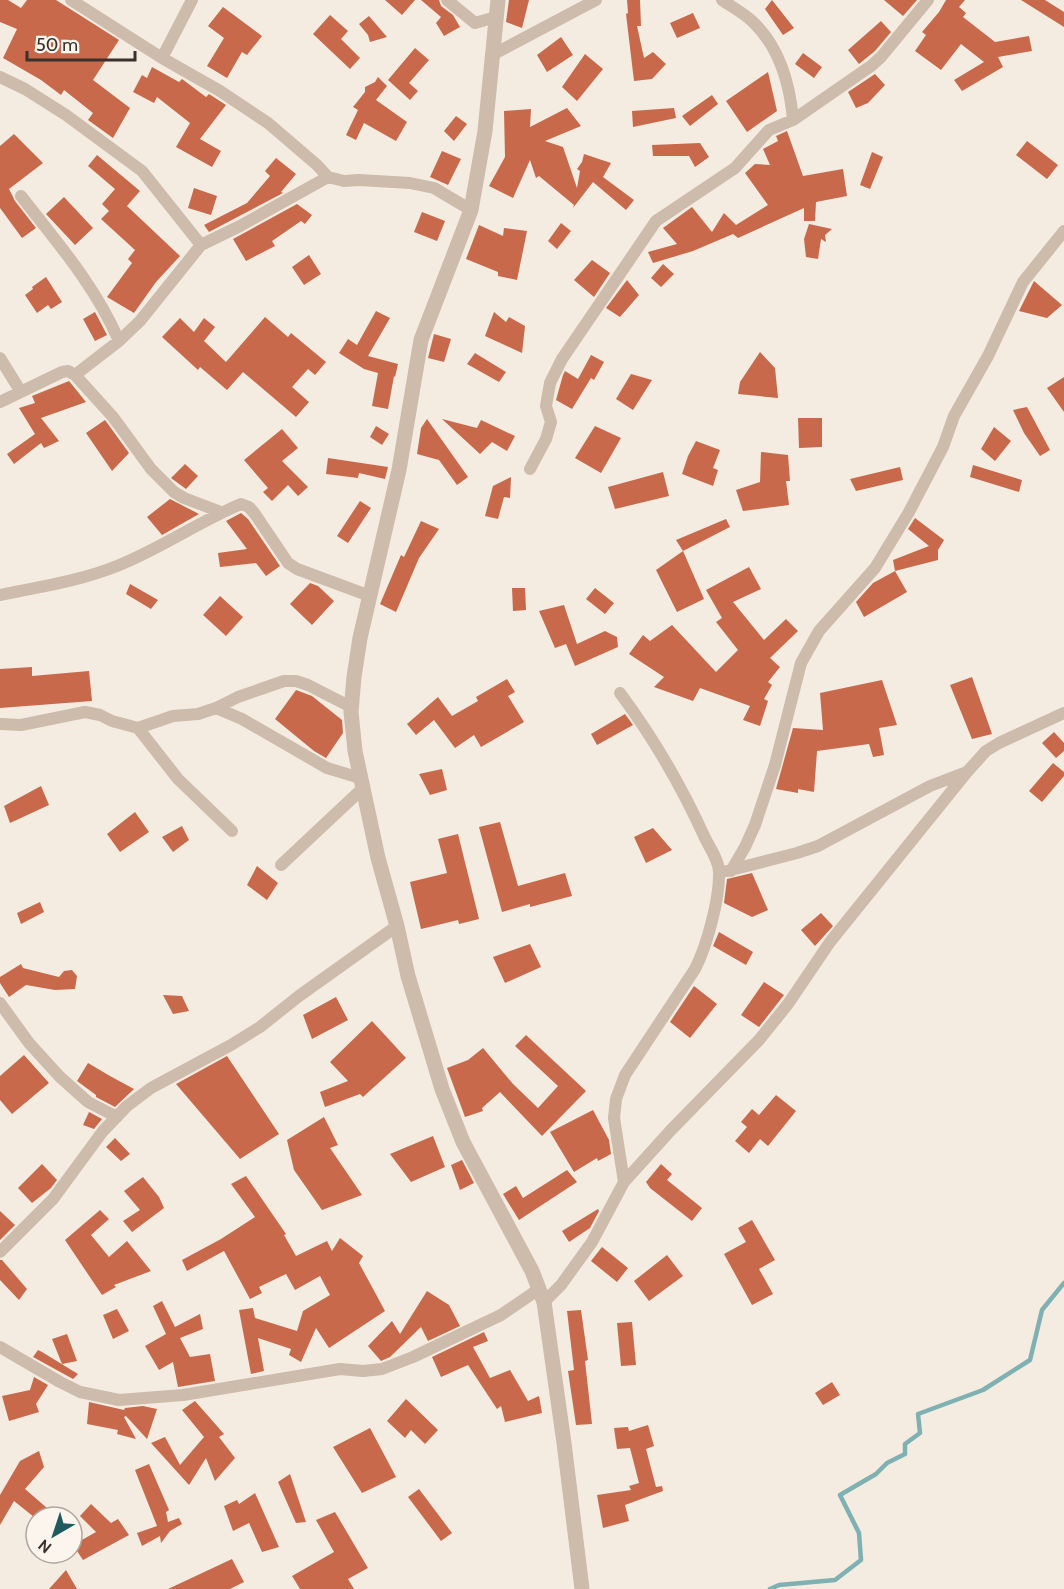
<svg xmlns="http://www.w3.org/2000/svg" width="1064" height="1589" font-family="Cabin,sans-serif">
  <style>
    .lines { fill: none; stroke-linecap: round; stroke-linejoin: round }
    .stream { stroke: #7fb0b2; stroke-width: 4.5 }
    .building { fill: #c8694b }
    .minor { stroke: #cdbbac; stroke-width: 12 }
    .tertiary { stroke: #cdbbac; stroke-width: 15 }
  </style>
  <rect width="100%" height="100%" fill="#f4ebe1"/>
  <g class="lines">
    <path class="stream" d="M770,1589l9,-4 56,-5 26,-20 -2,-27 -19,-38 36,-21 11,-11 18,-9v-10l15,-11 -2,-19 65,-24 47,-30 12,-50 22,-27"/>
  </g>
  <path class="building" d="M0,0h8l13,8 6,-8h29l63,40 -26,40 37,28 -17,30 -25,-18 5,-7 -29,-23 -3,5 -20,-15 -38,-22 14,-29 -17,-7z
    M385,0h30l-13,15z
    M421,0h18l2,6 12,9 7,12 -16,9 -8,-13 5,-6z
    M509,0h20l-7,28 -16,-6z
    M627,0h13l1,26h-4l7,32 9,-6 13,12 -14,15 -18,2 -8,-67 2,-1z
    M772,0l22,28 -11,7 -18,-26z
    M884,0h33l-14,16z
    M946,0h19l-6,7 7,6 -3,4 32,25 34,-6 3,15 -34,6 5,10 -41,24 -8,-11 30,-18 -23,-18 -20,26 -26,-19 11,-16 -4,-3 17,-20z
    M1021,0h24l19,12v15z
    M223,7l39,29 -15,19 -5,-3 -15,26 -20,-12 17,-28 -16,-12z
    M693,13l7,15 -23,10 -7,-15z
    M330,15l18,16 -7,8 19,19 -10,11 -37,-35z
    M369,16l18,21 -17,5 -2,-7 -9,-11z
    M881,21l10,11 -16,19 -16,13 -11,-14z
    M561,37l12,18 -26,17 -10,-17z
    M415,48l14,12 -20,23 9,8 -8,9 -22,-20z
    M803,53l19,14 -8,11 -19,-14z
    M585,54l18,15 -26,32 -15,-14z
    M152,67l27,15 3,-3 24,18 3,-3 17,11 -26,34 21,12 -9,16 -36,-20 14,-24 -33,-26 -3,6 -21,-11 9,-17 5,3z
    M768,72l9,39 -30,21 -21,-31z
    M875,74l10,11 -17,18 -12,5 -8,-16z
    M378,77l9,9 -11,14 31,22 -11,19 -32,-18 -8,17 -10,-5 12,-25 -5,-3 12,-15v-5l10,-5z
    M712,95l6,9 -28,22 -8,-10z
    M567,108l14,18 -36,15 18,6 14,41 3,-17 -3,-2 5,-7 2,-8 27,9 -8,14 31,23 -8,10 -33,-28 -20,26 1,-3 -35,-29 -3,2 -6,-18 -17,38 -24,-12 16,-29 -1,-46 27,-2 -1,18z
    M674,108l2,10 -43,9 -1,-16z
    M456,116l11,8 -13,17 -10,-10z
    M787,131l16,45 40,-7 4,27 -31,6 -1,19h-11v-13l-66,30 -5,-4 -40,17 -40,12 -5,-11 29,-8 -14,-16 29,-21 20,25 12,-19 12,12 32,-20 -23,-32 10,-9 15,1 -7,-16 15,-8 -2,-5z
    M14,134l29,29 -34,26 6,12 21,27 -14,10 -22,-30v-62z
    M1027,141l31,24 -11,14 -31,-24z
    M700,143l9,14 -14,10 -6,-11h-36l-1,-11z
    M442,151l19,8 -13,26 -18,-8z
    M872,152l11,5 -13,32 -10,-4z
    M97,155l43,36 -13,15 53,50 -24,26 -22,31 -27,-16 25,-34 -4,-4 7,-9 -34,-31 8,-8 -7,-7 13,-15 -27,-23z
    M276,158l20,16 -15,18 2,1 -74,39 -5,-7 43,-22 23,-27 -5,-5z
    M194,188l23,8 -6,19 -23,-7z
    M64,197l29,31 -18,17 -29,-31z
    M297,204l15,11 -7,9 -4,-3 -29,20 3,5 -29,15 -13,-22z
    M422,212l23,9 -8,20 -23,-9z
    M561,223l10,8 -14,18 -9,-8z
    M809,224l23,5 -7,6 1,7 -5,-3 -3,20 -12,-2 -2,-18z
    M479,225l24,11 1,-8 23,3 -10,49 -19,-4v-4l-32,-13z
    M309,255l12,19 -17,11 -12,-18z
    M592,260l18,13 -16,24 -20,-17z
    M663,264l11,10 -13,13 -10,-9z
    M46,277l16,25 -11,7 -3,-4 -11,8 -12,-18 8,-6 -1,-2z
    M627,280l12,15 -19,22 -14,-9z
    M1034,281l28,24 -15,13 -28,-7z
    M376,311l14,7 -22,38 30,8 -3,13 -1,-1 -6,33 -16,-3 6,-33 -14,-4 -25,-16 9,-14 9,6z
    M95,312l12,23 -12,6 -12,-22z
    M494,312l12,10 3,-5 16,9 -3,27 -37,-17z
    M265,317l23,20 3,-4 35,29 -11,13 -7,-6 -16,18 17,15 -13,15 -53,-45 -16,18 -27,-23 -2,3 -36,-33 18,-19 14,14 10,-14 11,9 -11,14 22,21z
    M434,334l17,5 -7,23 -16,-4z
    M760,352l15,16 3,30 -40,-4 2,-12z
    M475,353l31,19 -7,10 -32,-18z
    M591,355l13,7 -10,18 -3,-2 -19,31 -16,-9 7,-25 2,-4 13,8z
    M631,374l21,6 -19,30 -17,-11z
    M1064,377v35l-17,-24z
    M69,381l17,21 -45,16 18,23 -15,7 -3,-5 -27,21 -7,-10 28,-20 -16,-26 16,-5 -3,-7z
    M1027,407l23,43 -10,6 -16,-23 -11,-23z
    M798,418h24v29l-23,1z
    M427,419l41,58 -11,8 -18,-25 -22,-6 4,-26z
    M442,419l35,9 4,-8 34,16 -8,15 -15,-9 -12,12z
    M105,420l24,33 -17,18 -26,-38z
    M376,426l13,8 -7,11 -12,-8z
    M595,426l26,12 -20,35 -26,-15z
    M994,427l17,14 -16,20 -14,-12z
    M282,429l16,19 -16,13 26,26 -10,9 -10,-11 -16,16 -9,-9 5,-4 -24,-28z
    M696,441l24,9 -7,18 5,2 -5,16 -31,-12 6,-18z
    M761,452l27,3 2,26h-4l3,24 -46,6 -7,-21 24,-8z
    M328,458l60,9 -3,12 -26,-6 -1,5 -32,-4z
    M185,464l13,12 -12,13 -15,-11z
    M973,465l49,15 -3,12 -49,-15z
    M900,467l3,13 -47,11 -6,-12z
    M663,472l6,24 -54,13 -7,-22z
    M511,477l-1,21 -6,-1 -6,22 -13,-3 8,-30z
    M170,499l29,15 -37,21 -15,-18z
    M360,501l11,7 -23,35 -11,-7z
    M241,513l7,6 32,47 -14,10 -10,-13 -36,4 -2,-14 29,-4 -21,-28z
    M915,518l29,22 -6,10v10l-43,11 -2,-11 36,-14 -21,-17z
    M726,519l4,8 -47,24 -7,-11z
    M421,521l18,8 -20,29 -23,54 -16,-8 21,-49 3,2z
    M683,551l21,48 -27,13 -21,-42z
    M749,567l12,22 -28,13 31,38 22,-21 12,12 -28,27 10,9 -12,15 4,3 -8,14 4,2 -8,25 -17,-6 7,-14 -50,-18 -7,13 -39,-14 10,-10 -35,-23 14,-19 7,6 22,-16 44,47 22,-22 -22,-28 6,-4 -16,-28z
    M895,571l12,21 -43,25 -8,-15 17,-19z
    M310,583l8,3 16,15 -22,24 -22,-21z
    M130,584l28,16 -7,9 -25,-15z
    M512,588h13l1,22 -13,1z
    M595,588l19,15 -9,11 -19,-15z
    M220,596l23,21 -17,19 -23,-21z
    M564,605l13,39 28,-13 12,6 1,10 -43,19 -9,-22 -11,4 -16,-37z
    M32,667v9l57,-5 3,30 -92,7v-39z
    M972,677l20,57 -20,5 -22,-54z
    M507,679l8,13 -7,4 16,26 -43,25 -7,-12 -19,13 -21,-28 -18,15 -9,-11 31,-27 14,19 26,-15 -2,-4z
    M882,680l15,45 -18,3 5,27 -11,2 -4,-13 -52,7 -3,41 -16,-3v4l-22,-4 17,-61 30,2 -3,-37z
    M296,690l16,6 30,24 1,13 -17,25 -12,-7 -39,-32z
    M625,714l8,11 -36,20 -6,-11z
    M1054,732l10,11v8l-8,7 -14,-15z
    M1053,763l11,9v4l-22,26 -13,-11z
    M442,769l5,21 -17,5 -11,-21z
    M41,786l8,19 -39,18 -6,-17z
    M135,812l14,20 -29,20 -13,-18z
    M500,822l18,64 47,-13 7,23 -42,11v-3l-28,8 -23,-85z
    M182,826l7,14 -16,12 -11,-15z
    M653,828l19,22 -26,13 -12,-26z
    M458,834l21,85 -20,5 -1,-4 -37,9 -11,-47 37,-9 -9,-34z
    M257,866l21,17 -11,17 -20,-15z
    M752,873l16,37 -16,7 -28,-14 3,-24z
    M40,902l4,10 -23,12 -4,-11z
    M821,913l12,13 -18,20 -14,-16z
    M719,932l34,20 -7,13 -33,-19z
    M530,944l11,23 -36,16 -12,-26z
    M21,964l2,4 36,9 5,-6 8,-1 5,6 -2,13 -20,1 -29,-5 -17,12 -9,-14v-6z
    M764,982l20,13 -25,32 -18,-12z
    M694,986l23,18 -27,34 -20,-16z
    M163,995l19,1 7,15 -16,3z
    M336,997l12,23 -36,19 -9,-24z
    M372,1021l34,37 -43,39 -3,-3 -35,13 -5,-15 28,-11 -18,-19z
    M526,1035l60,56 -44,45 -42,-44 -18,16 1,3 -18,6 -18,-49 21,-8 15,-12 30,36 25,24 20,-22 -43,-40z
    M24,1055l25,28 -37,31 -12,-14v-24z
    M227,1056l52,78 -39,25 -64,-75z
    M88,1063l22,13 24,13 -19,18 -19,-10v-2l-19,-14z
    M776,1095l20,16 -28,35 -8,-7 -11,14 -14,-12 12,-14 -6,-5 11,-13 7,6z
    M593,1110l16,30 2,14 -13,7 -1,-3 -23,14 -24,-40z
    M89,1112l13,7 -8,10 -11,-4z
    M324,1117l14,28 -8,3 32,47 -40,15 -28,-40 -7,-30z
    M433,1136l12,31 -34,15 -21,-28z
    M115,1138l15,16 -9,7 -15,-14z
    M462,1160l12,23 -14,7 -9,-25z
    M42,1164l15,16 -6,8 -19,15 -14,-15z
    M661,1164l11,10 -5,6 35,28 -10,13 -42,-33 -4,-6z
    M567,1170l10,12 -58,38 -16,-26 13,-8 7,12z
    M246,1176l40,58 -2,1 12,21 31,-15 5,10 8,-13 23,18 -4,7 26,48 -56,37 -13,-20 -15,34 -12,-7 2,-6 -33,-11 6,33 -13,3 -12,-64 14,-2 2,10 42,13 6,-20 27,-16 -10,-19 -25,14 -9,-16 -27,13 3,6 -12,6 -26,-48 -37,20 -5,-11 39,-21 34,-22 -24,-33z
    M143,1177l16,20 5,11 -32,24 -9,-11 17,-11 -16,-19z
    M598,1209l1,2 -9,17 -21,14 -7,-11z
    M100,1210l9,9 -18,16 18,22 18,-16 24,30 -37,14 2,2 -14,8 -37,-55z
    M0,1211l15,14 -15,15z
    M752,1220l23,40 -16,9 14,25 -21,11 -28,-51 22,-12 -8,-14z
    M602,1247l26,21 -11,14 -26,-21z
    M667,1255l16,21 -34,25 -15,-20z
    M0,1260h2l25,29 -8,11 -19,-20z
    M427,1291l22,14 11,21 -32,15 -7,-14 -31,30 -9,4 -13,-15 24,-25 8,13z
    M162,1301l13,26 25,-13 3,15 -23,9 10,19 20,-3 5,27 -37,6 -5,-25 -14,8 -14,-24 21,-12 -13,-28z
    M117,1309l12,22 -16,8 -10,-24z
    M581,1310l7,50 -3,1 7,63 -16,1 -8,-54 6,-1 -7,-59z
    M632,1322l4,43 -15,1 -4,-43z
    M484,1332l4,9 -15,6 17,31 20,-8 18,31 11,-5 3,17 -37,9 -4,-16 -4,3 -29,-44 -27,12 -9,-20z
    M67,1334l10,27 -15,3 -10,-25z
    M38,1350l4,2 36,22 -5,5 -40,-22z
    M34,1377l14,8 -12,19 3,8 -30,9 -7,-25 28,-6z
    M832,1382l8,13 -17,10 -8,-12z
    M406,1399l32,31 -13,14 -14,-14 -6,8 -18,-17z
    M195,1401l29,33 -5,3 16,21 -20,23 -9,-23 -17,27 -38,-42 14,-6 15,28 24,-28 -22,-27z
    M89,1402l35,8 1,-2 18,-2 14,3 -10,30 -21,-23 -2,1 12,22 -19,-5 1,-4 -31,-6z
    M648,1425l6,21 -8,3 10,38 6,-1 1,5 -38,14 4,16 -26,7 -6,-33 34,-5 -2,-4 10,-3 -9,-35 -13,1 -3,-21 14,-1 1,4z
    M370,1428l26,49 -34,16 -29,-46z
    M39,1451l5,16 -19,22 22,19 -5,9h-8l-20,-16 -14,24v-30l20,-34z
    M149,1464l20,46 -3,2 2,10 11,-4 3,6 -12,7 -9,12 -1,-7 -18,10 -5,-13 20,-7 -22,-56z
    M290,1474l16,48 -10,1 -18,-41z
    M419,1489l33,44 -11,8 -33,-44z
    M255,1493l24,54 -17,5 -13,-29 -16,8 -9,-25 13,-6 2,4z
    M91,1504l20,19 7,-4 11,16 -46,25 -10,-15 23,-13 -16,-16z
    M335,1512l33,56 -20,11 6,10h-54l-8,-13 42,-24 -18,-32z
    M232,1559l12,23 -14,7h-62z
    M66,1570l11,19h-28z"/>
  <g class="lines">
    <path class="minor" d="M71,0l91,58 58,33 48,32 49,42 11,12 16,4 15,-1 51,3 24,5 37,22
      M447,0l28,23 21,-6
      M722,0c10,7 22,13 31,22 26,25 37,63 40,98
      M492,55l104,-55
      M162,58l30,-58
      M0,77l25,12 41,26 76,56 59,74
      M21,196c36,46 75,91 98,145
      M0,358l21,34
      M75,375l44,-34 21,-20 61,-76 39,-19 88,-49
      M0,402l62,-30 6,-1 7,4 38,42 38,52 23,23 10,6 37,14
      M530,469l16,-30 5,-17 -5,-16 4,-23 12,-24 94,-138 79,-53 34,-38 24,-10 78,-54 10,-9 47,-57
      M0,595c39,-8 80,-14 117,-29 43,-17 81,-44 124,-62l8,3 6,7 33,49 9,6 73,27
      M620,693c35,47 61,92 85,145 5,10 14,23 14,34 1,25 -12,74 -24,97l-70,106 -9,24 -2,19 10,64
      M216,708l26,11 85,49 33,10
      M0,724l21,1 64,-13 15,3 12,6 26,7 35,-12 25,-2 18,-6 22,-11 46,-16h12l12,4 43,22
      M138,728l40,51 54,52
      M281,865l81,-76
      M727,871l70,-18 21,-7 112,-60 34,-13
      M731,871l14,-24 10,-22 20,-60 26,-102 18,-32 56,-63 34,-56 34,-65 11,-31 34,-60 35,-74 41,-51
      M0,1003l29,40 31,34 28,25 29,15
      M0,1252l53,-53 50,-68 24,-25 24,-18 80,-43 29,-18 39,-31 98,-70
      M544,1302l17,-17 31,-43 32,-60 47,-52 88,-90 29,-36 42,-62 137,-170 19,-21 13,-8 65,-30
      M0,1347l60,35 20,10 39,8 64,-5 157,-26 23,2 19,-2 31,-12 88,-42 38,-26"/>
    <path class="tertiary" d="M498,0l-13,131 -14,79 -50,130 -22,130 -39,168 -6,39 -3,35 4,39 23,107 19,68 11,50 34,113 21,53 69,129 12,31 20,141 18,146"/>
  </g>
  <g transform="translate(54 1535) rotate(219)"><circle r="28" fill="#fbf5ee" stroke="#aea6a0" stroke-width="1.5"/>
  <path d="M0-4.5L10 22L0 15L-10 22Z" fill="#1f5a5e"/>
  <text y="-9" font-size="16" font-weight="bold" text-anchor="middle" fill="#3b302b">N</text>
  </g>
  <path d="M27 51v9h108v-9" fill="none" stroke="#3b302b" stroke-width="3"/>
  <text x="36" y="51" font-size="18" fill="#3b302b" stroke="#fbf5ee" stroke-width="4.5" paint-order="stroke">50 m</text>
</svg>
